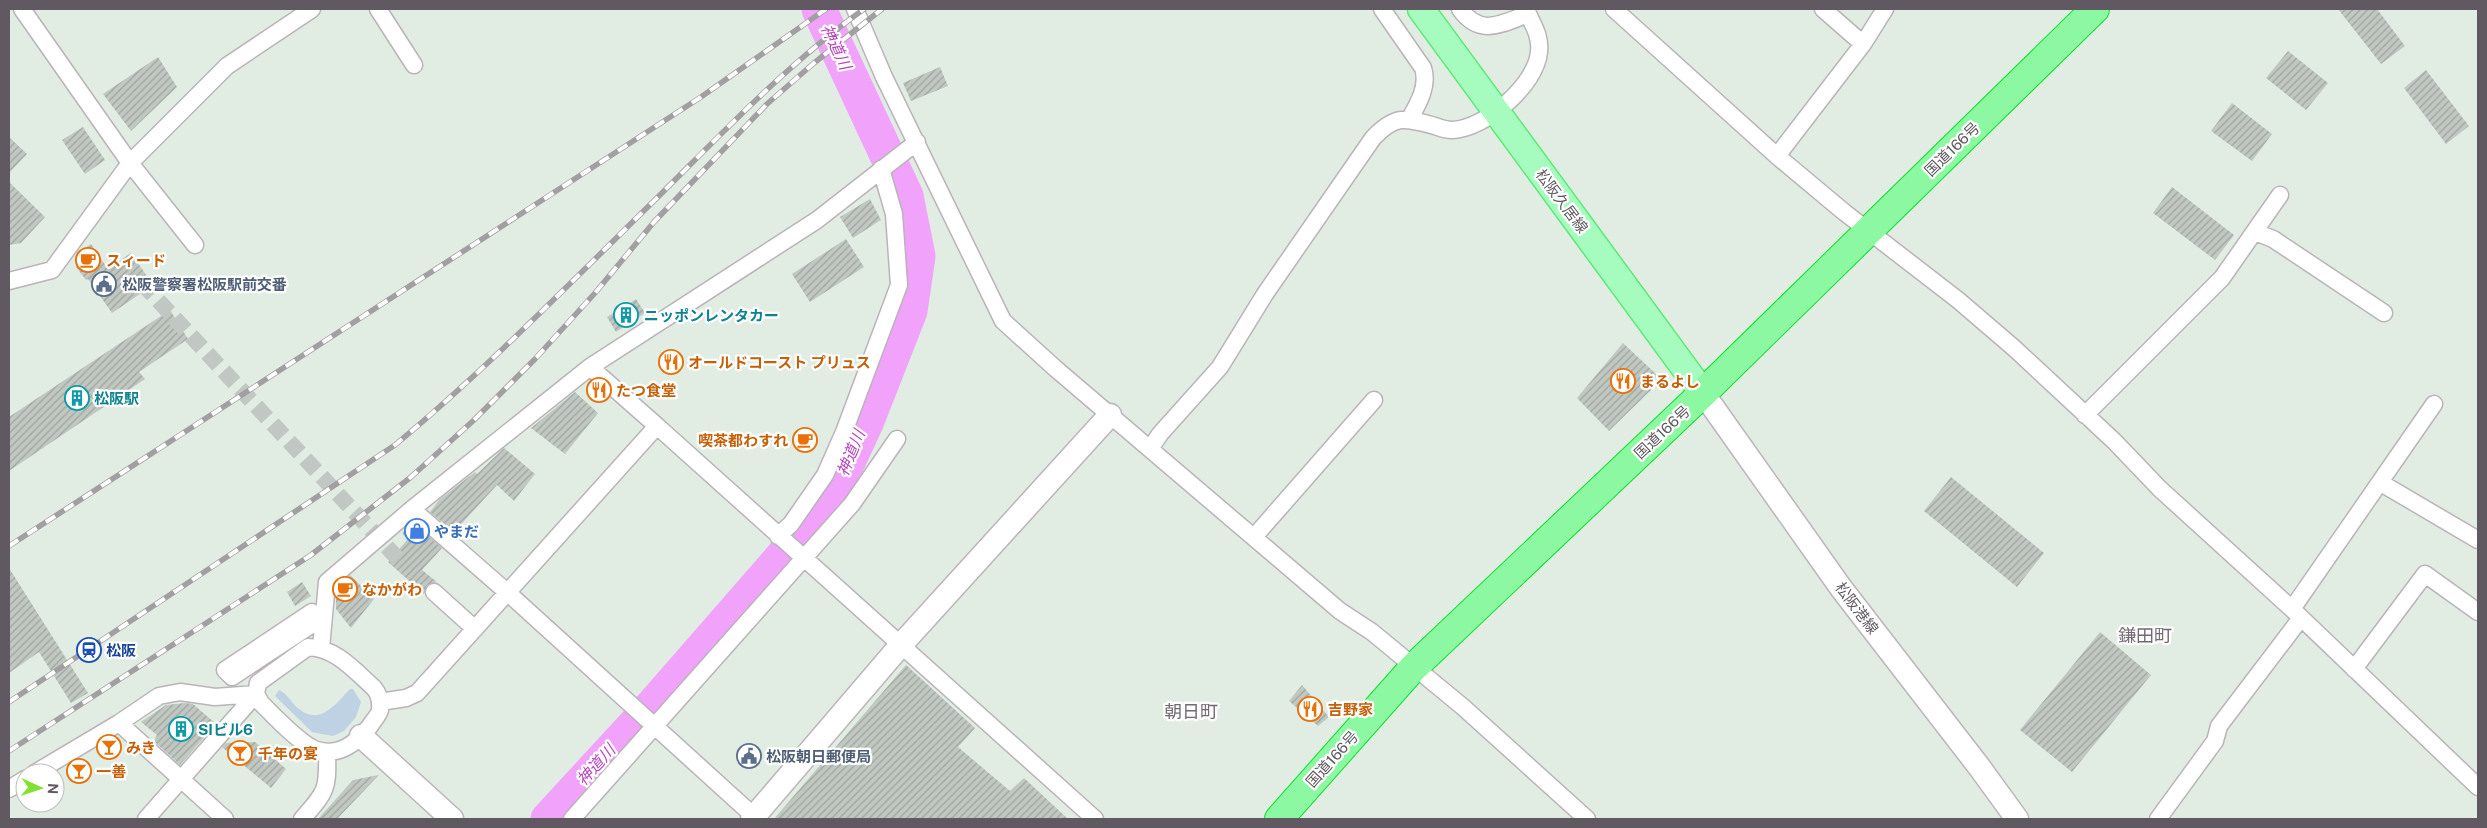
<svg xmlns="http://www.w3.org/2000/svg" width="2487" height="828" font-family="'Public Sans','Noto Sans JP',sans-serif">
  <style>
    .grass { fill: #bed2e3 }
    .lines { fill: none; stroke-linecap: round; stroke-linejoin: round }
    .river { stroke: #f1a2fb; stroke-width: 35 }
    .building { fill: url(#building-hatch) }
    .street-tunnel { stroke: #c1c7c2; stroke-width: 16; stroke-dasharray: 16 8; stroke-linecap: butt }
    .street-casing { stroke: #bbb3ba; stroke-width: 19 }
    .secondary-casing { stroke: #bdb4bc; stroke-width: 25 }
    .primary-casing { stroke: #5bea74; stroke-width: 29 }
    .highway-casing { stroke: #0ae229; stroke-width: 30 }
    .street { stroke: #fff; stroke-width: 16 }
    .secondary { stroke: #fff; stroke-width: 22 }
    .primary { stroke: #a6fbbf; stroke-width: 26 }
    .highway { stroke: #8cf8a1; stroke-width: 28 }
    .rail-casing { stroke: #a29fa2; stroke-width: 5.5 }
    .rail { stroke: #fff; stroke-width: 4; stroke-dasharray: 11; stroke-linecap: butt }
    .labels { text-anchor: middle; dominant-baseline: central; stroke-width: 4.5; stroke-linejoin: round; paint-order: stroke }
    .street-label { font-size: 15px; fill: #615961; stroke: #fff }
    .food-label { font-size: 15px; font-weight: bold; fill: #c56008; stroke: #fff; text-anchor: start }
    .service-label { font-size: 15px; font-weight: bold; fill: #4e5e75; stroke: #fff; text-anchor: start }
    .culture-label { font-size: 15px; font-weight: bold; fill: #0d838f; stroke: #fff; text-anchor: start }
    .shop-label { font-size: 15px; font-weight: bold; fill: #366cbe; stroke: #fff; text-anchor: start }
    .transit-label { font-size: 15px; font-weight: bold; fill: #164399; stroke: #fff; text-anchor: start }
    .water-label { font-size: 16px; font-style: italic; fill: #b946bc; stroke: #fff }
    .quarter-label { font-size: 18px; fill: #736a73; stroke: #fff }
  </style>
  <defs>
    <pattern id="building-hatch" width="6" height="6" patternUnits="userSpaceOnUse" patternTransform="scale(1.25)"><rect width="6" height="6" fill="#c0c8c1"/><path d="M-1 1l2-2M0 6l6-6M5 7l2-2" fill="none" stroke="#9fa5a0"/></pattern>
  </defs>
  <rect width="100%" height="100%" fill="#e1ece3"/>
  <path class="grass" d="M350,689h3l8,13 -5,15 -12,14 -11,5 -21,-4 -37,-36 4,-6c9,4 12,13 20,19 21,17 37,-5 51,-20z"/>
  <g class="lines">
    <path class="river" d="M548,819l106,-115 129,-148 54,-70 29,-63 44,-112 8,-55 -12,-60 -87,-187"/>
  </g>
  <path class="building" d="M2338,9h39l28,37 -24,18z
    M2288,51l40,32 -22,27 -40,-32z
    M158,57l19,30 -46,44 -28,-37z
    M940,67l8,19 -37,15 -8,-18z
    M2426,70l43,56 -23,18 -42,-56z
    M2232,103l40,31 -20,27 -41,-30z
    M83,127l22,33 -20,14 -23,-34z
    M9,137l18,17 -18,19z
    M9,182l36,35 -24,26 -12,2z
    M2172,187l62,48 -19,25 -62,-47z
    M870,199l11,21 -28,18 -13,-21z
    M846,239l18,28 -54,35 -18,-28z
    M91,244l17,25 23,-16 22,32 -41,28 -24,-34 -2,1 -10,-13 6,-17z
    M636,299l9,14 -29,19 -9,-15z
    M170,310l18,29 -49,33 6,7 -136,92v-54z
    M1623,343l33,31 -3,14 -44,43 -32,-33z
    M575,392l23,21 -33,41 -34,-26z
    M504,448l31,26 -21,27 -17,-16 -43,47 -24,-20 9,-12 36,-28 2,2z
    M1951,477l93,76 -27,34 -93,-76z
    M413,523l29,25 -20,22 15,12 -10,3 -3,9 -36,-32 20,-23 -6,-6z
    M9,568l79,125 -17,10 -32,-51 -30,21z
    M350,575l24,24 -23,29 -15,-19v-10l5,-15z
    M302,582l9,14 -16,10 -8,-14z
    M2100,632l51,43 -79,97 -52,-42z
    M906,665l69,63 -17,19 52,44 14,-13 44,41h-294z
    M1302,685l27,32 -11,9 -29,-25z
    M185,703l8,1 23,20 -36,41 -26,-24 3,-6 -16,-13 25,-17z
    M255,742l31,27 -15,19 -49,-41 4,-4z
    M379,775l-42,44h-19l35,-39z"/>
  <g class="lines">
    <path class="street-tunnel" d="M142,283l258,278"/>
    <defs>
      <path id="street" d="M22,9l108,154 65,82
        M378,9l36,56
        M855,9l29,68 119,244 53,48 284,242 32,21 91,75 124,112
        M1382,9l41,59c6,18 -5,36 -14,52
        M1460,9c20,28 41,15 68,5
        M1614,9l163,147 67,56 114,88 56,48 100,93 46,48 132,120 186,178
        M1823,9l40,35
        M1777,156l86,-112 22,-35
        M2255,232l18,7 111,74
        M9,281l43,-11 78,-107 97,-97 85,-57
        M590,367l67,59
        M2085,415l137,-137 58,-83
        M1150,449l10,-15 60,-67 45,-73 108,-156c23,-24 32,-20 62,-12 5,2 12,4 18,4 33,-2 83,-45 86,-78 2,-17 -7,-28 -13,-43
        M2381,483l97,57
        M412,509l96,84 249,226
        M778,536l13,-12 34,-49 19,-43 55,-147 -5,-71 -13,-45
        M1254,537l120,-137
        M434,592l41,37
        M2292,609l142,-205
        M312,612l-1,13 -79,52 -7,-7z
        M308,647c28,1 46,23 66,41 5,6 7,13 6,22 -1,5 -7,11 -10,16 -13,16 -30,31 -53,24 -16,-5 -43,-34 -56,-47l-5,-9 2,-11z
        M321,648l6,-66 85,-73 178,-142 227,-147 100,-78
        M2354,669l71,-95 53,38
        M380,702l26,-4 11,-5 240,-267 438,393
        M119,723l106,96
        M35,773l84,-50 40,-27 21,-4 35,5 41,-3
        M9,789l16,-10
        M146,819l110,-125
        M302,819c25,-28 26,-30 25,-67
        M572,819l280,-315 45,-65
        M2158,819l57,-78 4,-15 82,-108"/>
      <path id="secondary" d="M1703,393l138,195 139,180 37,51
        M361,736l91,83
        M752,819l148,-173 210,-231"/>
      <path id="primary" d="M1421,9l282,384"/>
      <path id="highway" d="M1279,819l134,-151 290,-275 392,-384"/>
    </defs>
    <use href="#street" class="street-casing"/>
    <use href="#secondary" class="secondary-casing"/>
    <use href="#primary" class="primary-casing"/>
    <use href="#highway" class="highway-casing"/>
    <use href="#street" class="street"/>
    <use href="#secondary" class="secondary"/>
    <use href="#primary" class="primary"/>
    <use href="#highway" class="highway"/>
    <defs>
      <path id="rail" d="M9,546l692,-449 125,-88
        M9,702l386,-257c94,-78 179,-166 266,-251 65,-65 128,-131 203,-185
        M9,751l302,-196 100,-78 63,-57 61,-61 60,-66 59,-71 113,-118 47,-41 68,-54"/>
    </defs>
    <use href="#rail" class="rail-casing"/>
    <use href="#rail" class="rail"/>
  </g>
  <defs>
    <symbol id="cafe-ring" viewBox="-11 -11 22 22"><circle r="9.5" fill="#fff" stroke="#e8710a" stroke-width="1.5"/><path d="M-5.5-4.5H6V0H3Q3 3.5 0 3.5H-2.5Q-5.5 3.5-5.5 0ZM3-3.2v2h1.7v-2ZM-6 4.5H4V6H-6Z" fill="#e8710a"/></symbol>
    <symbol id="civic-ring" viewBox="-11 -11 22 22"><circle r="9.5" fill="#fff" stroke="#5c6f8a" stroke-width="1.5"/><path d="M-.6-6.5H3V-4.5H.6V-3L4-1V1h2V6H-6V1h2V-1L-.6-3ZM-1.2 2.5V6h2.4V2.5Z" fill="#5c6f8a"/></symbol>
    <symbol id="building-ring" viewBox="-11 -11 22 22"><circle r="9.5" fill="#fff" stroke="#0f9aa8" stroke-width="1.5"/><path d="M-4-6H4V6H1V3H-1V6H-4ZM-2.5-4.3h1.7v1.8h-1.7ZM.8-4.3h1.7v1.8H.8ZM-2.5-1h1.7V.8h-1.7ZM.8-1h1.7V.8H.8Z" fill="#0f9aa8"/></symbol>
    <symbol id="restaurant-ring" viewBox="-11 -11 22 22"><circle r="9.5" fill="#fff" stroke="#e8710a" stroke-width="1.5"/><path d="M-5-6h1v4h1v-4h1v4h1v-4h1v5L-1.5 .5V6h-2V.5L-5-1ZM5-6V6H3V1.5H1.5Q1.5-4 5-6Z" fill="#e8710a"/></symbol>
    <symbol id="shop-ring" viewBox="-11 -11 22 22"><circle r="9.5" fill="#fff" stroke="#3f7fe0" stroke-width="1.5"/><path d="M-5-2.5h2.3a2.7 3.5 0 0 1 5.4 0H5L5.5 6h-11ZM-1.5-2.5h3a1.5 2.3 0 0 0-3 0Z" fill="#3f7fe0"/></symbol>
    <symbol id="station-ring" viewBox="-11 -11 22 22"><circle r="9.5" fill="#fff" stroke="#1a4fb4" stroke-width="1.5"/><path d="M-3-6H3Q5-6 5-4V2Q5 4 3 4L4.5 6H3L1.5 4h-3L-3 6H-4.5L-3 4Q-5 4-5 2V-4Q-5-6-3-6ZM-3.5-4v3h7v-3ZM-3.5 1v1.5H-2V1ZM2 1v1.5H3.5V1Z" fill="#1a4fb4"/></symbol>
    <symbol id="bar-ring" viewBox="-11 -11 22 22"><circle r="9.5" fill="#fff" stroke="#e8710a" stroke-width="1.5"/><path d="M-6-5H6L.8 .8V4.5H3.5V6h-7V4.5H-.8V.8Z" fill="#e8710a"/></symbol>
  </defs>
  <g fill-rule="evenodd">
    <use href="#cafe-ring" x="74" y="246" width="28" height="28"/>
    <use href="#civic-ring" x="90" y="270" width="28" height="28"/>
    <use href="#building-ring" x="612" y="301" width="28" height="28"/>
    <use href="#restaurant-ring" x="657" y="348" width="28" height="28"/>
    <use href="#restaurant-ring" x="1609" y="367" width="28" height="28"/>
    <use href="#restaurant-ring" x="585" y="376" width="28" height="28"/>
    <use href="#building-ring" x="63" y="384" width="28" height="28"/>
    <use href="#cafe-ring" x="791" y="426" width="28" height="28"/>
    <use href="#shop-ring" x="403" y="517" width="28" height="28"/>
    <use href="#cafe-ring" x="331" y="575" width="28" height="28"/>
    <use href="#station-ring" x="75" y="636" width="28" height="28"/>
    <use href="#restaurant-ring" x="1296" y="695" width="28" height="28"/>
    <use href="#building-ring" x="167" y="715" width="28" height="28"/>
    <use href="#bar-ring" x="95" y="733" width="28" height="28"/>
    <use href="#bar-ring" x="226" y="739" width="28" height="28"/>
    <use href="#civic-ring" x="735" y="742" width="28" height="28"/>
    <use href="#bar-ring" x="65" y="757" width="28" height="28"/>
  </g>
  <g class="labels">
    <g class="street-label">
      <text transform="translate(1952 149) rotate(-44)">国道166号</text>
      <text transform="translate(1562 201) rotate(53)">松阪久居線</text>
      <text transform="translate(1662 432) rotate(-43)">国道166号</text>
      <text transform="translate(1857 608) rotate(53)">松阪港線</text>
      <text transform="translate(1332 759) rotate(-48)">国道166号</text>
    </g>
    <g class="food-label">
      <text x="106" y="260">スィード</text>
      <text x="688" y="362">オールドコースト プリュス</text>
      <text x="1640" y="381">まるよし</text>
      <text x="616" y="390">たつ食堂</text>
      <text x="788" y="440" text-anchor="end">喫茶都わすれ</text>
      <text x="362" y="589">なかがわ</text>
      <text x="1328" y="709">吉野家</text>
      <text x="126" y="747">みき</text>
      <text x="258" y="753">千年の宴</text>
      <text x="96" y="771">一善</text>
    </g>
    <g class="service-label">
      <text x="122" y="284">松阪警察署松阪駅前交番</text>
      <text x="766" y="756">松阪朝日郵便局</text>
    </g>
    <g class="culture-label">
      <text x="644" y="315">ニッポンレンタカー</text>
      <text x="94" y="398">松阪駅</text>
      <text x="198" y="729">SIビル6</text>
    </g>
    <g class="shop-label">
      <text x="434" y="531">やまだ</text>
    </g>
    <g class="transit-label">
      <text x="106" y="650">松阪</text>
    </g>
    <g class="water-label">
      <text transform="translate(836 47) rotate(65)">神道川</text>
      <text transform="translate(851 453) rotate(-68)">神道川</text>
      <text transform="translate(596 765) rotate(-48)">神道川</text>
    </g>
    <g class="quarter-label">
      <text x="2145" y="635">鎌田町</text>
      <text x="1191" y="711">朝日町</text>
    </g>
  </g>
  <rect width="2487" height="828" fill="none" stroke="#615961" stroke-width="20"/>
  <g transform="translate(40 788) rotate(93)"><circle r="24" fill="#ffffff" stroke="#c0bdc0"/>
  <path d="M0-4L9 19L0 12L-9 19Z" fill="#84e132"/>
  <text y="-8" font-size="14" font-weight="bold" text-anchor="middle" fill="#615961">N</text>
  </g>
</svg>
